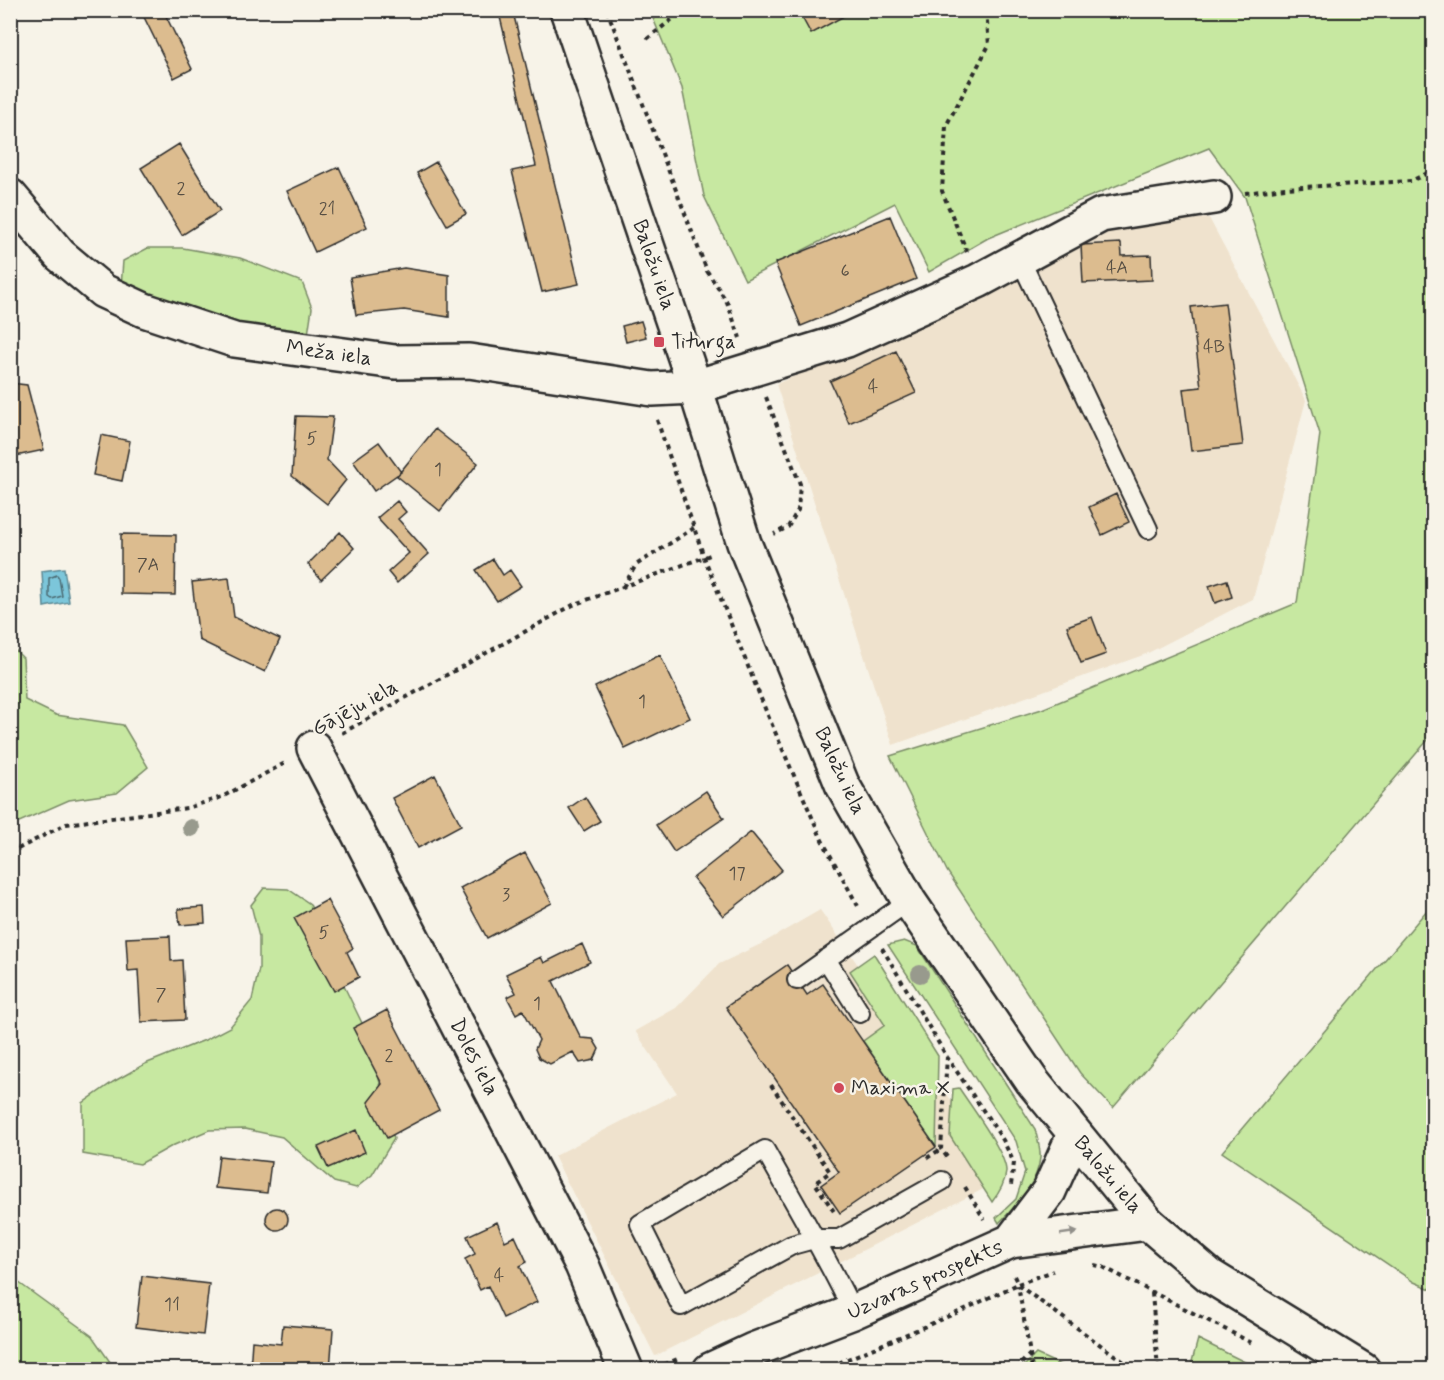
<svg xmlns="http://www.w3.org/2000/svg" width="1444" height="1380" font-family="Mynerve,sans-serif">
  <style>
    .built { fill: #efe2cd }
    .green { fill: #c7e8a1; stroke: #798a66; stroke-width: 1.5 }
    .water { fill: #7bc6da; stroke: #5b8894; stroke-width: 1.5 }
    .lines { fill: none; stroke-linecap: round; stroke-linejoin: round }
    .shore { stroke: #4b6971; stroke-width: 1.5 }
    .building { fill: #dcbc8f; stroke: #2b2b2b; stroke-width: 1.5 }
    .service-casing { stroke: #2b2b2b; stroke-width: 22 }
    .minor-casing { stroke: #2b2b2b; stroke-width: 38 }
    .secondary-casing { stroke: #2b2b2b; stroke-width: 38 }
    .path { stroke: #2b2b2b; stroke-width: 4; stroke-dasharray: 4.5 4.5; stroke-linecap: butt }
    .service { stroke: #f7f3e8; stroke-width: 18 }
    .minor { stroke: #f7f3e8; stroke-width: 33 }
    .secondary { stroke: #f7f3e8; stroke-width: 33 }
    .tree { fill: #989a8d }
    .oneway { fill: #918f8a }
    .poi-dot { fill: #d1495b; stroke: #f7f3e8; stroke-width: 2 }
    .labels { text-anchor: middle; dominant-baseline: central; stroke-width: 5; stroke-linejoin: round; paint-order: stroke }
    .number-label { font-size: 18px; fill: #574f44 }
    .street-label { font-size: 21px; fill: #2b2b2b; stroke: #f7f3e8 }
    .poi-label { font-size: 21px; fill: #2b2b2b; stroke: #f7f3e8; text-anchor: start }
  </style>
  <rect width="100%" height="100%" fill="#f7f3e8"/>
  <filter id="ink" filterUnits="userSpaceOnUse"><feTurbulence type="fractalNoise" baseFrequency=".0167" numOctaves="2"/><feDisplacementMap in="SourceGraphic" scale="12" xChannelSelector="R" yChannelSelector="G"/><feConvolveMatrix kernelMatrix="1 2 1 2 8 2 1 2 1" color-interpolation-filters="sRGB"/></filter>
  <g filter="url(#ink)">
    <path class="built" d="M1209,218l97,182 -53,199 -107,55 -253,91 -117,-361 149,-64 170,-92z
      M820,910l185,268 -350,178 -101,-200 123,-63 -42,-62 41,-23 43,-44 44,-21z"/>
    <path class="green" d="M650,11h783v723l-320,374 -33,-35 -133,-202 -57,-115 152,-47 255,-106 23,-169 -75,-237 -36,-49 -221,90 -59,34 -34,-69 -150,77 -41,-84 -22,-108z
      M148,248h35l57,10 62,24 10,26 -5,33 -133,-32 -53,-22 2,-26z
      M10,645l13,13 2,42 31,15 67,10 25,42 -31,26 -48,7 -52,23 -6,-3z
      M264,888l24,1 22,15 15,43 37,76 17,56 15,60 -22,36 -16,13 -22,-6 -52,-45 -37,-8 -36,1 -37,16 -32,18 -57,-10v-51l30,-21 32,-18 60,-24 25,-13 22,-27 7,-31v-32l-8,-32z
      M1433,903v387l-19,-8 -192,-130z
      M904,941l13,5 118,183c2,9 6,20 5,29 -3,27 -23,46 -41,65l-3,-5 20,-19 9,-27 -9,-31 -128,-196z
      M874,954l64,102 -2,91 -73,-106 22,-16 -35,-54z
      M959,1088c11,17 48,66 47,84 -1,11 -7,21 -14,30l-42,-66 3,-47z
      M11,1277l81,59 23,33h-104z
      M1198,1339l61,30h-69z
      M1036,1354l33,15h-48z"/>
    <path class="water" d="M64,568l5,34 -25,5 -2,-36z"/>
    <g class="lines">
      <path class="shore" d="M57,575l2,3 3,18 -10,3 -3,-2v-19z"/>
    </g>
    <path class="building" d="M147,10h16l29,59 -18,9 -32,-65z
      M798,10h55v1l-42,23z
      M513,12l66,272 -37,8 -30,-121 24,-5 -37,-153z
      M179,144l41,67 -38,24 -41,-67z
      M436,162l30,52 -19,11 -30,-52z
      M339,167l28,60 -52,25 -28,-61z
      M890,216l26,63 -115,47 -26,-63z
      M1121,243l1,13 29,-1 1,25 -69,3 -2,-38z
      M404,268l45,7v42l-45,-7 -48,5 -6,-38z
      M1225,303l18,142 -52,6 -8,-62 18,-2 -10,-80z
      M641,321l5,16 -20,5 -4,-16z
      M896,351l20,42 -67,30 -19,-42z
      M10,383l17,2 17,65 -33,7z
      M296,416l37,1 -6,43 19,20 -19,24 -35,-28z
      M435,429l43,34 -38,48 -43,-35z
      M101,435l29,6 -8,40 -29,-6z
      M379,442l22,30 -27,19 -21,-30z
      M1116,494l13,28 -27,13 -13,-28z
      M397,501l9,11 -8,7 31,35 -32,29 -9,-11 21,-19 -32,-35z
      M340,532l14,16 -33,32 -13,-16z
      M121,534l55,1 -1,60 -54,-1z
      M493,559l10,16 7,-5 11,16 -24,15 -21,-31z
      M229,578l5,39 46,22 -15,33 -66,-32 -7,-58z
      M1227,580l5,17 -17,6 -6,-17z
      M1092,617l14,37 -25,9 -14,-37z
      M660,655l30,63 -65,31 -30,-62z
      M435,775l26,50 -43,23 -26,-50z
      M706,791l18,27 -50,34 -18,-27z
      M585,797l15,24 -16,10 -15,-23z
      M751,832l31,38 -59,46 -30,-38z
      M525,853l27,50 -65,35 -27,-50z
      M327,900l26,48 -6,4 12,25 -25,14 -40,-73z
      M204,907l1,16 -25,2 -2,-16z
      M170,936l1,25 11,-1 3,60 -44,2 -3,-52 -10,1 -2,-33z
      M582,944l8,18 -37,19 28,57 12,1 6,10 -5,11 -14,3 -7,-11 -23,12 -11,-6 -4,-9 4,-9 -16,-30 -7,4 -9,-17 9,-4 -10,-19 35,-17 3,6z
      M787,965l20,30 16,-11 113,163 -96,66 -19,-28 18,-13 -113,-165z
      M387,1010l52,100 -52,28 -19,-36 14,-18 -29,-56z
      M356,1130l9,22 -37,16 -10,-21z
      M219,1156l52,6 -4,31 -52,-5z
      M266 1219a11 11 0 1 1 22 0a11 11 0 1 1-22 0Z
      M497,1222l8,19 10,-5 12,26 -7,4 17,36 -34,16 -15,-32 -8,4 -15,-31 10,-5 -8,-18z
      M142,1276l67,8 -6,51 -67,-8z
      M283,1325l50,4 -3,41h-80l2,-29 29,3z"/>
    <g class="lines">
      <defs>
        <path id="service" d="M1020,259l128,270
          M826,959l34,54
          M797,980l112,-79
          M853,1312c-26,-55 -58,-108 -88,-162l-125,74 41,82 111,-61 22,-6h25l103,-58"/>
        <path id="minor" d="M10,196l50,59 43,36 41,19 90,30 161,22 74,-1 183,28 43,-2 152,-47 131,-59 123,-66 113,-18
          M314,748l268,517 44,105
          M1011,1241l38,-50 25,-56
          M710,1370l43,-20 100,-38 158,-71 137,-18"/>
        <path id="secondary" d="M567,10l128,377 49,156 98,241 67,117 123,180 116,142 62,53 153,94"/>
      </defs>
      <use href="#service" class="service-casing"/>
      <use href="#minor" class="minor-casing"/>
      <use href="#secondary" class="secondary-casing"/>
      <path class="path" d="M607,10l100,261 20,31 13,36
        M647,39l37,-29
        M1245,193l40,-5 126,-7 23,-11
        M967,252l-25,-61 4,-65 43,-81 -3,-35
        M766,397l34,87 -2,26 -10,17 -14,7
        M657,420l47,137 62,154 56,129 37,68
        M623,587l13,-22 58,-37
        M342,733l231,-128 140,-51
        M10,853l56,-29 121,-16 35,-11 63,-34
        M882,948l65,109 56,83 11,23 -3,22
        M771,1085l59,87 -15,11 20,30
        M947,1157l-6,-8 6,-92
        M927,1158l14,-9
        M965,1187l19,32
        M1094,1265l9,2 151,77
        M1014,1276l4,8 35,-13
        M1018,1285l117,85
        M1152,1293l6,77
        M1030,1354l2,16
        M656,1368l24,-10
        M822,1370l139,-59 57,-27
        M1015,1370l15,-16 -12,-69"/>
      <use href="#service" class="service"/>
      <use href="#minor" class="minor"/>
      <use href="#secondary" class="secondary"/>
    </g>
    <g class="tree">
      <circle cx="191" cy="828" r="9"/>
      <circle cx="920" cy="974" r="9"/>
    </g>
    <defs><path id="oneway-solid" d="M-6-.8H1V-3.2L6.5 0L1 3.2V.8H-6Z" transform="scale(1.5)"/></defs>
    <use class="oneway" href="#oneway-solid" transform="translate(1069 1233) rotate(-8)"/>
  </g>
  <g class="poi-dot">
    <rect x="653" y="336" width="12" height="12" rx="3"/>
    <circle cx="839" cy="1088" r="6"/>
  </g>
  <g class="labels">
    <g class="number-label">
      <text x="181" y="189">2</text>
      <text x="327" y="209">21</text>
      <text x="1117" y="268">4A</text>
      <text x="845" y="271">6</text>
      <text x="1214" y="347">4B</text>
      <text x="873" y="387">4</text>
      <text x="312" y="439">5</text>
      <text x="438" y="470">1</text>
      <text x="148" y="565">7A</text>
      <text x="642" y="702">1</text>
      <text x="737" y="874">17</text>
      <text x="506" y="895">3</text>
      <text x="324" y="933">5</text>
      <text x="161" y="995">7</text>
      <text x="537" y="1004">1</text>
      <text x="389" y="1056">2</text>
      <text x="499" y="1276">4</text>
      <text x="172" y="1305">11</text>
    </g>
    <g class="street-label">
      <text transform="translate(654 265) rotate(71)">Baložu iela</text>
      <text transform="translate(329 353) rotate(8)">Meža iela</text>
      <text transform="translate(355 708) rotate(-29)">Gājēju iela</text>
      <text transform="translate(840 771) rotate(65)">Baložu iela</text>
      <text transform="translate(474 1057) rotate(63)">Doles iela</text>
      <text transform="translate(1108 1175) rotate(50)">Baložu iela</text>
      <text transform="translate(925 1280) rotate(-24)">Uzvaras prospekts</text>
    </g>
    <g class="poi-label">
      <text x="671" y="342">Titurga</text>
      <text x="851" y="1088">Maxima X</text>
    </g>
  </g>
  <rect width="1444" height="1380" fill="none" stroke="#f7f3e8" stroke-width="36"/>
  <rect x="18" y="18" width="1408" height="1344" fill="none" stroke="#2b2b2b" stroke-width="2" filter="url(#ink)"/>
</svg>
